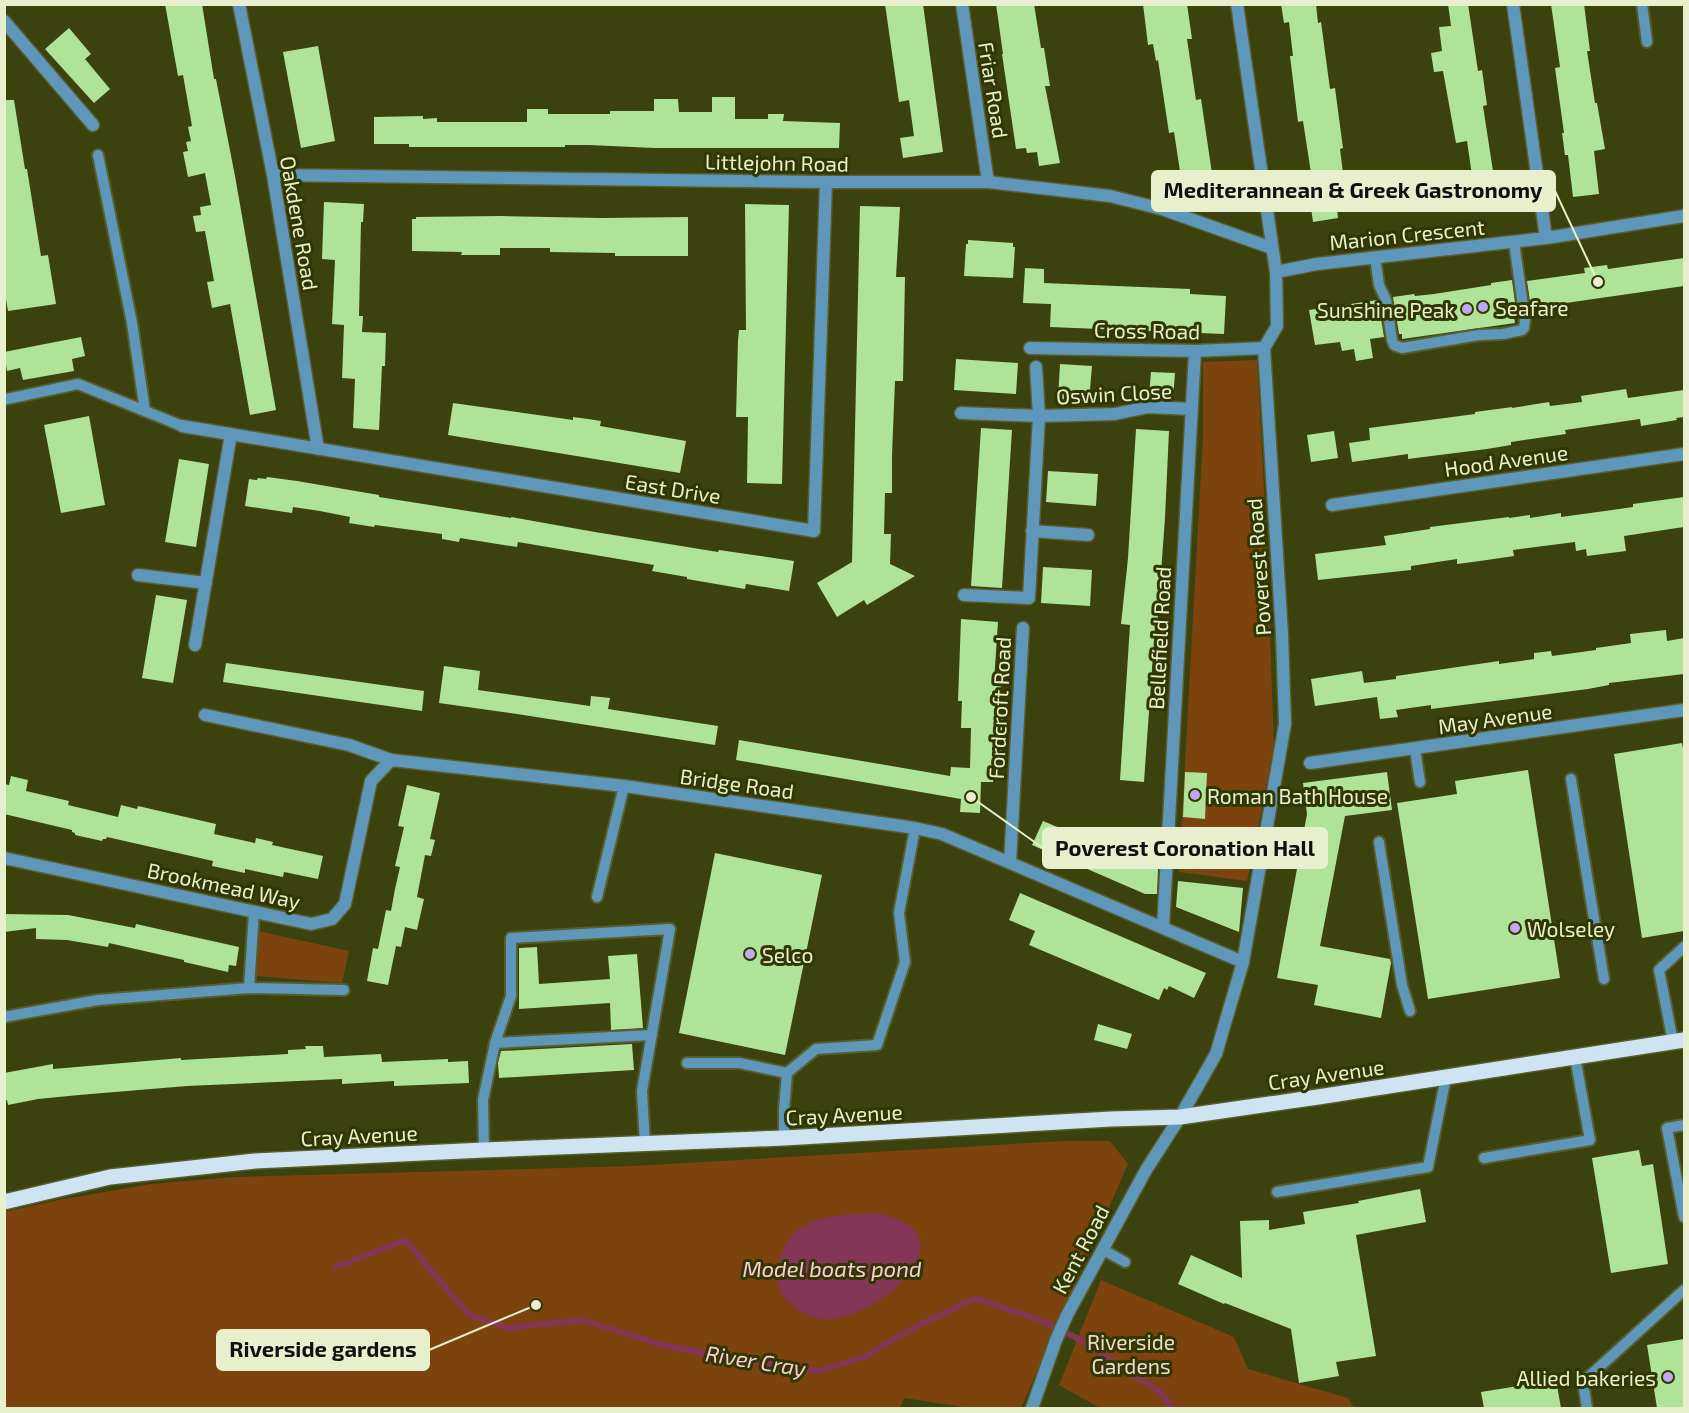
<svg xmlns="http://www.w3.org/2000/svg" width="1689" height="1413" font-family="'Exo 2',sans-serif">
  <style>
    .green { fill: #7c430e }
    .water { fill: #843656 }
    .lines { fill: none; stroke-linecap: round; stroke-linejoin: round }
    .stream { stroke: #843656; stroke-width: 6 }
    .building { fill: #afe398 }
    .service-casing { stroke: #575e2c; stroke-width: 14 }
    .minor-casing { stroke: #575e2c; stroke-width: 15 }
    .tertiary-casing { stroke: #575e2c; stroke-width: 15 }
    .primary-casing { stroke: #575e2c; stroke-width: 18 }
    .service { stroke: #5e97b9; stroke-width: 10 }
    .minor { stroke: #5e97b9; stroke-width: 12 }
    .tertiary { stroke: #5e97b9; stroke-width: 12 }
    .primary { stroke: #cfe4f2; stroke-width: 15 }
    .poi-dot { fill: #bea9f5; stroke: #313700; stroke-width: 2 }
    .labels { text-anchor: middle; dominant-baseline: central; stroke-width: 6; stroke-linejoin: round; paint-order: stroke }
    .street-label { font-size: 21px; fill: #e8efcd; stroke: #313700 }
    .poi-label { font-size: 21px; fill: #e8efcd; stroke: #313700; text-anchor: start }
    .park-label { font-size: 21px; fill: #f0dccf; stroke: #313700 }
    .water-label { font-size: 22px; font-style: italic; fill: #fcccdc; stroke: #313700 }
    .leader { fill: none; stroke: #e8efcd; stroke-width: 2 }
    .callout-dot { fill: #e8efcd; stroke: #313700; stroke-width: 2 }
    .callout { fill: #e8efcd; stroke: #e8efcd; stroke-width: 2 }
    .callout-label { font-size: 22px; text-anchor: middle; font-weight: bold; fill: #111 }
  </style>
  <rect width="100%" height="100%" fill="#3b420d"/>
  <path class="green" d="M1257,360l10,187 7,201 -27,133 -68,-9 24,-436v-74z
    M258,931l91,20 -7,32 -85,-7z
    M1064,1141h46l18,23 -107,244h-51l-66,-10 -4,10h-896v-196l55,-12 92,-16 83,-7 400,-11z
    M1101,1280l133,57 14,32 100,29 6,10h-254l-41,-23z"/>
  <path class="water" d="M874,1213c109,17 0,113 -54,106 -15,-2 -37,-17 -41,-32 -5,-18 3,-43 16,-55 21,-18 53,-17 79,-19z"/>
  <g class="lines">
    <path class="stream" d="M336,1267l69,-27 64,75 40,13 73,-8 81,25 72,14 83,12 46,-14 53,-31 59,-28 66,23 33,16 85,55 13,16"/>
  </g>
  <path class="building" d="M165,4h37l12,75h2l19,97 41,234 -26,5 -20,-111 -18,4 -5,-26 7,-1 -9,-50 -9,1 -3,-16 8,-1 -1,-8 11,-2 -6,-32 -17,4 -5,-25 5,-1 -2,-9 5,-1 -3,-14 4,-1 -9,-51 -5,1z
    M885,4h38l20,148 -40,6 -3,-20 14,-2 -5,-36 -10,2z
    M996,4h38l7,44h3l6,38h-5l15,77 -21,3 -2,-14 -10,1 -1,-5 -10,1 -14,-95h1z
    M1143,4h44l5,35h-5l9,61 5,-1 13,88 -31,4 -9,-59 -5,1 -11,-73 -2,1 -3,-17 -5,1z
    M1281,4h35l2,19 3,-1 9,67 5,-1 8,60 -3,1 3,24 -10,2 5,43 -25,4 -5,-36h5l-10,-65 -5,1 -8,-66h3l-4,-34 -5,1z
    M1448,4h20l10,67 4,-1 5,35 -4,1 10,65 3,-1 6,36 -25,4 -10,-69 -11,2 -13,-72 -9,1 -3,-19 11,-2 -3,-24 12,-1z
    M1551,4h33l6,47h-3l8,52h2l8,46 -11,2 5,43 -26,3 -5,-42h-3l-3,-22h2l-9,-65 5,-1z
    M69,28l22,26 -6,5 25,30 -16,14 -49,-54z
    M318,46l17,95 -34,7 -18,-96z
    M712,97h23v22h33v-5h16l-1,7 57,2 -1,25h-185l-65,-3h-24v2h-156v-3h-35v-27l49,-1v3l14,-1v4h90v-13h21v5h62v-3h44v-12h24l1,13h33z
    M4,100h10l11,69h2l14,87 7,-1 8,49 -48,7 -4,-23z
    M324,202l40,2 -1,18h-2l-2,94h4l-1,16 24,1 -1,33h-3l-3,64 -26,-2 2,-49 -13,-1 2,-53 -12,-1 3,-64 -13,-1z
    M745,204l44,1 -7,279 -35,-1 1,-66h-12l2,-77 1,-10h7z
    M860,206l40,1 -4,70h9l-2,104h-8l-3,74v38h-7l-1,41h7l-1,30 25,12 -48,29 -3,-5 -27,17 -20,-34 35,-21z
    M500,216l101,2 87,-1v39h-73v-3l-65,-1v-4h-50v7h-39l1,-3 -50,-1v-32h4v-2z
    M968,240l45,3v4h2l-2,31 -49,-2 2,-32h2z
    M1684,258v28l-153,22 -4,-27 58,-8 -1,-5 23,-3 1,4z
    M1025,268l19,1v14l146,6v5l36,2 -2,38 -174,-7 1,-23 -28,-1z
    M1512,280l4,30 -3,1 2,12 -113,16v-5h-3l-6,-37 21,-3 1,2 19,-2 57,-9v-2z
    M1378,300l6,37 -14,2 3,19 -17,3 -2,-12 -12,2 -2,-9 -25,3 -6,-35z
    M81,337l4,19 -13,3 2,12 -51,9 -3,-12 -13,3 -3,-19z
    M956,359l62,4 -2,31 -62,-4z
    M1060,364l32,2 -3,35 -31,-2z
    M1151,372l24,1 -2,25 -24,-2z
    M1626,389l2,9 56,-8v27l-8,1 1,2 -36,6 -1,-7 -75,11 1,4 -55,8v3l-24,4 -79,10v-5l-56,8 -3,-19 21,-3 -1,-12 106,-14v-2l37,-5v1l37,-6 1,4 32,-4 -1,-6z
    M453,403l120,17v-3l15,2 13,2 -1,5 86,15 -6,32 -232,-38z
    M89,416l16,89 -44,8 -17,-88z
    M981,428l31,2 -10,158 -31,-2z
    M1136,429l33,2 -4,87 -8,109h-2l-11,155 -24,-2 10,-155 -9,-1 7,-66z
    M1334,431l4,27 -27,4 -4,-27z
    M179,459l30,5 -13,83 -31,-5z
    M1048,471l50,3 -2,32 -50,-4z
    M267,477l30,4 82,14v2l108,17 24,4v-1l84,15 123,20 1,-2 75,11 -5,30 -43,-7 -1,5 -58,-10v-2l-35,-6 2,-6 -136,-23 -1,5 -57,-9 -1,4 -17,-3v-5l-67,-9 -1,2 -25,-4 1,-6 -30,-6 -27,-4 -1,6 -47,-7 4,-27 8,1 1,-2 8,1z
    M1684,497v30l-60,9 2,15 -39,5 -1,-7 -10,2 -1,-9 -62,8 1,6 -34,5 -23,3v-5l-46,7v4l-93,10 -3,-26 71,-9 -2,-9 46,-7v-2l79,-10v1l21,-3v3l31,-5v4l44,-6 28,-4v-3z
    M1043,567l49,3 -2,36 -49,-3z
    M156,595l31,5 -14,83 -31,-5z
    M961,619l37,3 -4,59h7l-1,31h3l-1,48 -7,-1 -2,23h-12l-1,31 -20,-1 1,-13 -225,-39 3,-20 211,36 1,-9 19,1 1,-40h-10l1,-27h-4z
    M1666,630l1,11 17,-3v36l-75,9v2l-21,4 -157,20v-4l-35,5 2,7 -18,2 -3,-22 -62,9 -4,-27 51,-8 2,12 32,-4v-3l103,-15v3l35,-5v-6l17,-2 1,5 44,-6v-2l35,-5 -1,-9z
    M226,663l198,28 -2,20 -199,-29z
    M444,666l36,5 -2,19 112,16 1,-10 19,2 -2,11 110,17 -3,19 -198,-31 -78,-11z
    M1682,743l2,11v177l-42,7 -28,-184z
    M1528,770l32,208 -132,21 -31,-196 60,-9 -2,-13z
    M1185,772l22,1 -2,46 -22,-2z
    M1387,772l5,38 -47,6 -25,130 70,13 1,4 -10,55 -67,-13 4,-20 -41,-7 30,-164 -4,-31z
    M11,776l17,4 -2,11 43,10 -1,4 50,12 3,-12 16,4 1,-3 78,18 -2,10 41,9 1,-5 17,4 -1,3 51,11 -5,23 -34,-7 -1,5 -38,-8v4l-33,-7 1,-5 -106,-24 -1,2h-3l-1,2 -27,-6v-2l-3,-1v-2l-68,-16v-30l5,1z
    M407,785l33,8 -10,46 5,1 -4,16 -6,-1 -8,42 7,2 -7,31 -12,-3 -4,20 -5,-1 -8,39 -21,-4 6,-33 5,1 8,-39 5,1 4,-22 5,-22 -5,-1 9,-39 -6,-1z
    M1043,821l115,48 -1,25h-12l-113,-49z
    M715,853l107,22 -37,180 -106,-22z
    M1178,881l65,7 -4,44 -63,-25z
    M1020,893l186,80 -12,25 -25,-12 -2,4 -3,-2 -5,12 -130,-55 6,-14 -26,-11z
    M4,914l64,1 67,13 1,-4 103,23 -3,19 -7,-1 -1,7 -44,-10v-2l-75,-17 -1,4 -41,-7 -31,-1v-11l-32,4z
    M537,947l2,37 71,-5 -2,-23 29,-2 6,74 -32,2 -1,-27 -91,6v-61z
    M1098,1024l34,10 -5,15 -33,-9z
    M632,1044l2,26 -135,8 -1,-15 3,-12z
    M305,1046h18l1,11 57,-3 1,8 66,-3v3l20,-1 1,22 -75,3v-5l-52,3v-5l-155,7 -108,9 -41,4 -30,6 -1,-5 -3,1v-28l49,-9v5l128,-11v2l107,-6v-4l18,-1z
    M1639,1150l3,16 11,-2 15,100 -57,9 -19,-115z
    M1420,1189l6,33 -70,13 20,121 -40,6 3,14 -40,7 -8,-54 -66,-26 -1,1 -46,-20 13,-29 51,23 -2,-57 29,-1v10l36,-6 -2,-12 56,-9 -1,-2z
    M1684,1339v69h-27l-10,-63z
    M1556,1380l5,28h-77l-3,-16z"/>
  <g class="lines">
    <defs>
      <path id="service" d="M1642,4l5,38
        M98,155l34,168 13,88
        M1375,257l4,28 7,15 6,40 2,5 8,3 77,-13 24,-1 19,-4 2,-2 1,-8 -11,-78
        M7,399l71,-15 104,42
        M1415,749l5,33
        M1571,779l33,200
        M1379,842l23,143 8,26
        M597,897l27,-111
        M249,988l5,-76
        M4,1017l94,-17 151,-12 95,2
        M1673,1042l-14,-72 25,-23
        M495,1043l157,-8
        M687,1063h52l48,10
        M1684,1125l-17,3 17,89
        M784,1138v-29l3,-36 29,-24 61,-4 28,-83 -6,-49 16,-85
        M484,1150l-1,-50 12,-57 16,-47v-58l159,-9 -28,162 3,54
        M1484,1158l106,-18 -15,-83
        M1277,1192l151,-25 18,-90
        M1102,1249l23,13
        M1587,1408l-4,-26 101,-92"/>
      <path id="minor" d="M239,4l34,171 45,274
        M962,4l26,178
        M1513,4l33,234
        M4,21l89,104
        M273,175l553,7h162l122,14 52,13 110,39
        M1276,272l41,-8 229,-26 138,-22
        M1030,348l165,3 69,-3
        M961,413l78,3 76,-2 33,-7 44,2
        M182,426l632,105 12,-349
        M1332,505l352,-51
        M1032,531l56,4
        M138,575l68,8
        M964,595l65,3 10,-182 -3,-49
        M195,645l36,-211
        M205,715l144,30 42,15 233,26 291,42 27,6 301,128
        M1310,763l374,-53
        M4,858l307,66 21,-5 13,-15 26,-123 20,-21
        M1010,863l13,-235
        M1163,928l32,-577"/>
      <path id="tertiary" d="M1032,1408l24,-68 11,-25 79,-145 34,-53 36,-63 27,-92 42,-238 -3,-90 -18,-286 13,-22 -1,-54 -39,-268"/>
      <path id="primary" d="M4,1202l106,-25 145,-16 229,-11 300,-12 327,-19 69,-2 138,-20 366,-57"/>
    </defs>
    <use href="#service" class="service-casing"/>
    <use href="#minor" class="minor-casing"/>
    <use href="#tertiary" class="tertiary-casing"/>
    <use href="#primary" class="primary-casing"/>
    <use href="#service" class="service"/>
    <use href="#minor" class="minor"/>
    <use href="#tertiary" class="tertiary"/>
    <use href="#primary" class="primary"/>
  </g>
  <g class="poi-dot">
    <circle cx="1483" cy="307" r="6"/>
    <circle cx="1467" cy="309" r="6"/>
    <circle cx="1195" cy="795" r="6"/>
    <circle cx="1515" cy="928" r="6"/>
    <circle cx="750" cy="954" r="6"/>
    <circle cx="1668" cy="1377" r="6"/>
  </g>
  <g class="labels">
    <g class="street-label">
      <text transform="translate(994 90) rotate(81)">Friar Road</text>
      <text transform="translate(777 162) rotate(1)">Littlejohn Road</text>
      <text transform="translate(300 223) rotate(80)">Oakdene Road</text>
      <text transform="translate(1407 234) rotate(-6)">Marion Crescent</text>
      <text transform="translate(1147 330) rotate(1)">Cross Road</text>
      <text transform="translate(1114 393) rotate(-3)">Oswin Close</text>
      <text transform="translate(1506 460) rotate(-8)">Hood Avenue</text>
      <text transform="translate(673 488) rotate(9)">East Drive</text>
      <text transform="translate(1258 567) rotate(-94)">Poverest Road</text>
      <text transform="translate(1159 638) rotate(-87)">Bellefield Road</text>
      <text transform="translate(999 708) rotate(-87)">Fordcroft Road</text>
      <text transform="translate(1495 718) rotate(-8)">May Avenue</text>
      <text transform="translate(737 783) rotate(8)">Bridge Road</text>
      <text transform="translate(224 885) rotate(12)">Brookmead Way</text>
      <text transform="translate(1326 1074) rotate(-8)">Cray Avenue</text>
      <text transform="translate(844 1114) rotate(-3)">Cray Avenue</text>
      <text transform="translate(359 1135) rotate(-3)">Cray Avenue</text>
      <text transform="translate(1080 1249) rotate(-62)">Kent Road</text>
    </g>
    <g class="poi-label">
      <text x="1495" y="307">Seafare</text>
      <text x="1455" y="309" text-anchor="end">Sunshine Peak</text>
      <text x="1207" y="795">Roman Bath House</text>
      <text x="1527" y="928">Wolseley</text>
      <text x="762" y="954">Selco</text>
      <text x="1656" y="1377" text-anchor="end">Allied bakeries</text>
    </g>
    <g class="park-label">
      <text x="1131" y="1341">Riverside<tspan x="1131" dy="24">Gardens</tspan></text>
    </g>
    <g class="water-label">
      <text x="832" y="1268">Model boats pond</text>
      <text transform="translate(756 1360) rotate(9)">River Cray</text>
    </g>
  </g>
  <path class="leader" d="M1598 282L1555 191M971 797L1043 848M536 1305L429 1350"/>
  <g class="callout-dot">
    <circle cx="1598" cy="282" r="6"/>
    <circle cx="971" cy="797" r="6"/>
    <circle cx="536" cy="1305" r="6"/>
  </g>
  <g class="callout">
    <rect x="1152" y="171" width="403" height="40" rx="6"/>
    <rect x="1043" y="828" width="284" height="40" rx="6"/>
    <rect x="217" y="1330" width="212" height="40" rx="6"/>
  </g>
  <g class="callout-label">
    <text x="1353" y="198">Mediterannean &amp; Greek Gastronomy</text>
    <text x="1185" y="856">Poverest Coronation Hall</text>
    <text x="323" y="1357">Riverside gardens</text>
  </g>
  <rect width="1689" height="1413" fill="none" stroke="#e8efcd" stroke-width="12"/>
</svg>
